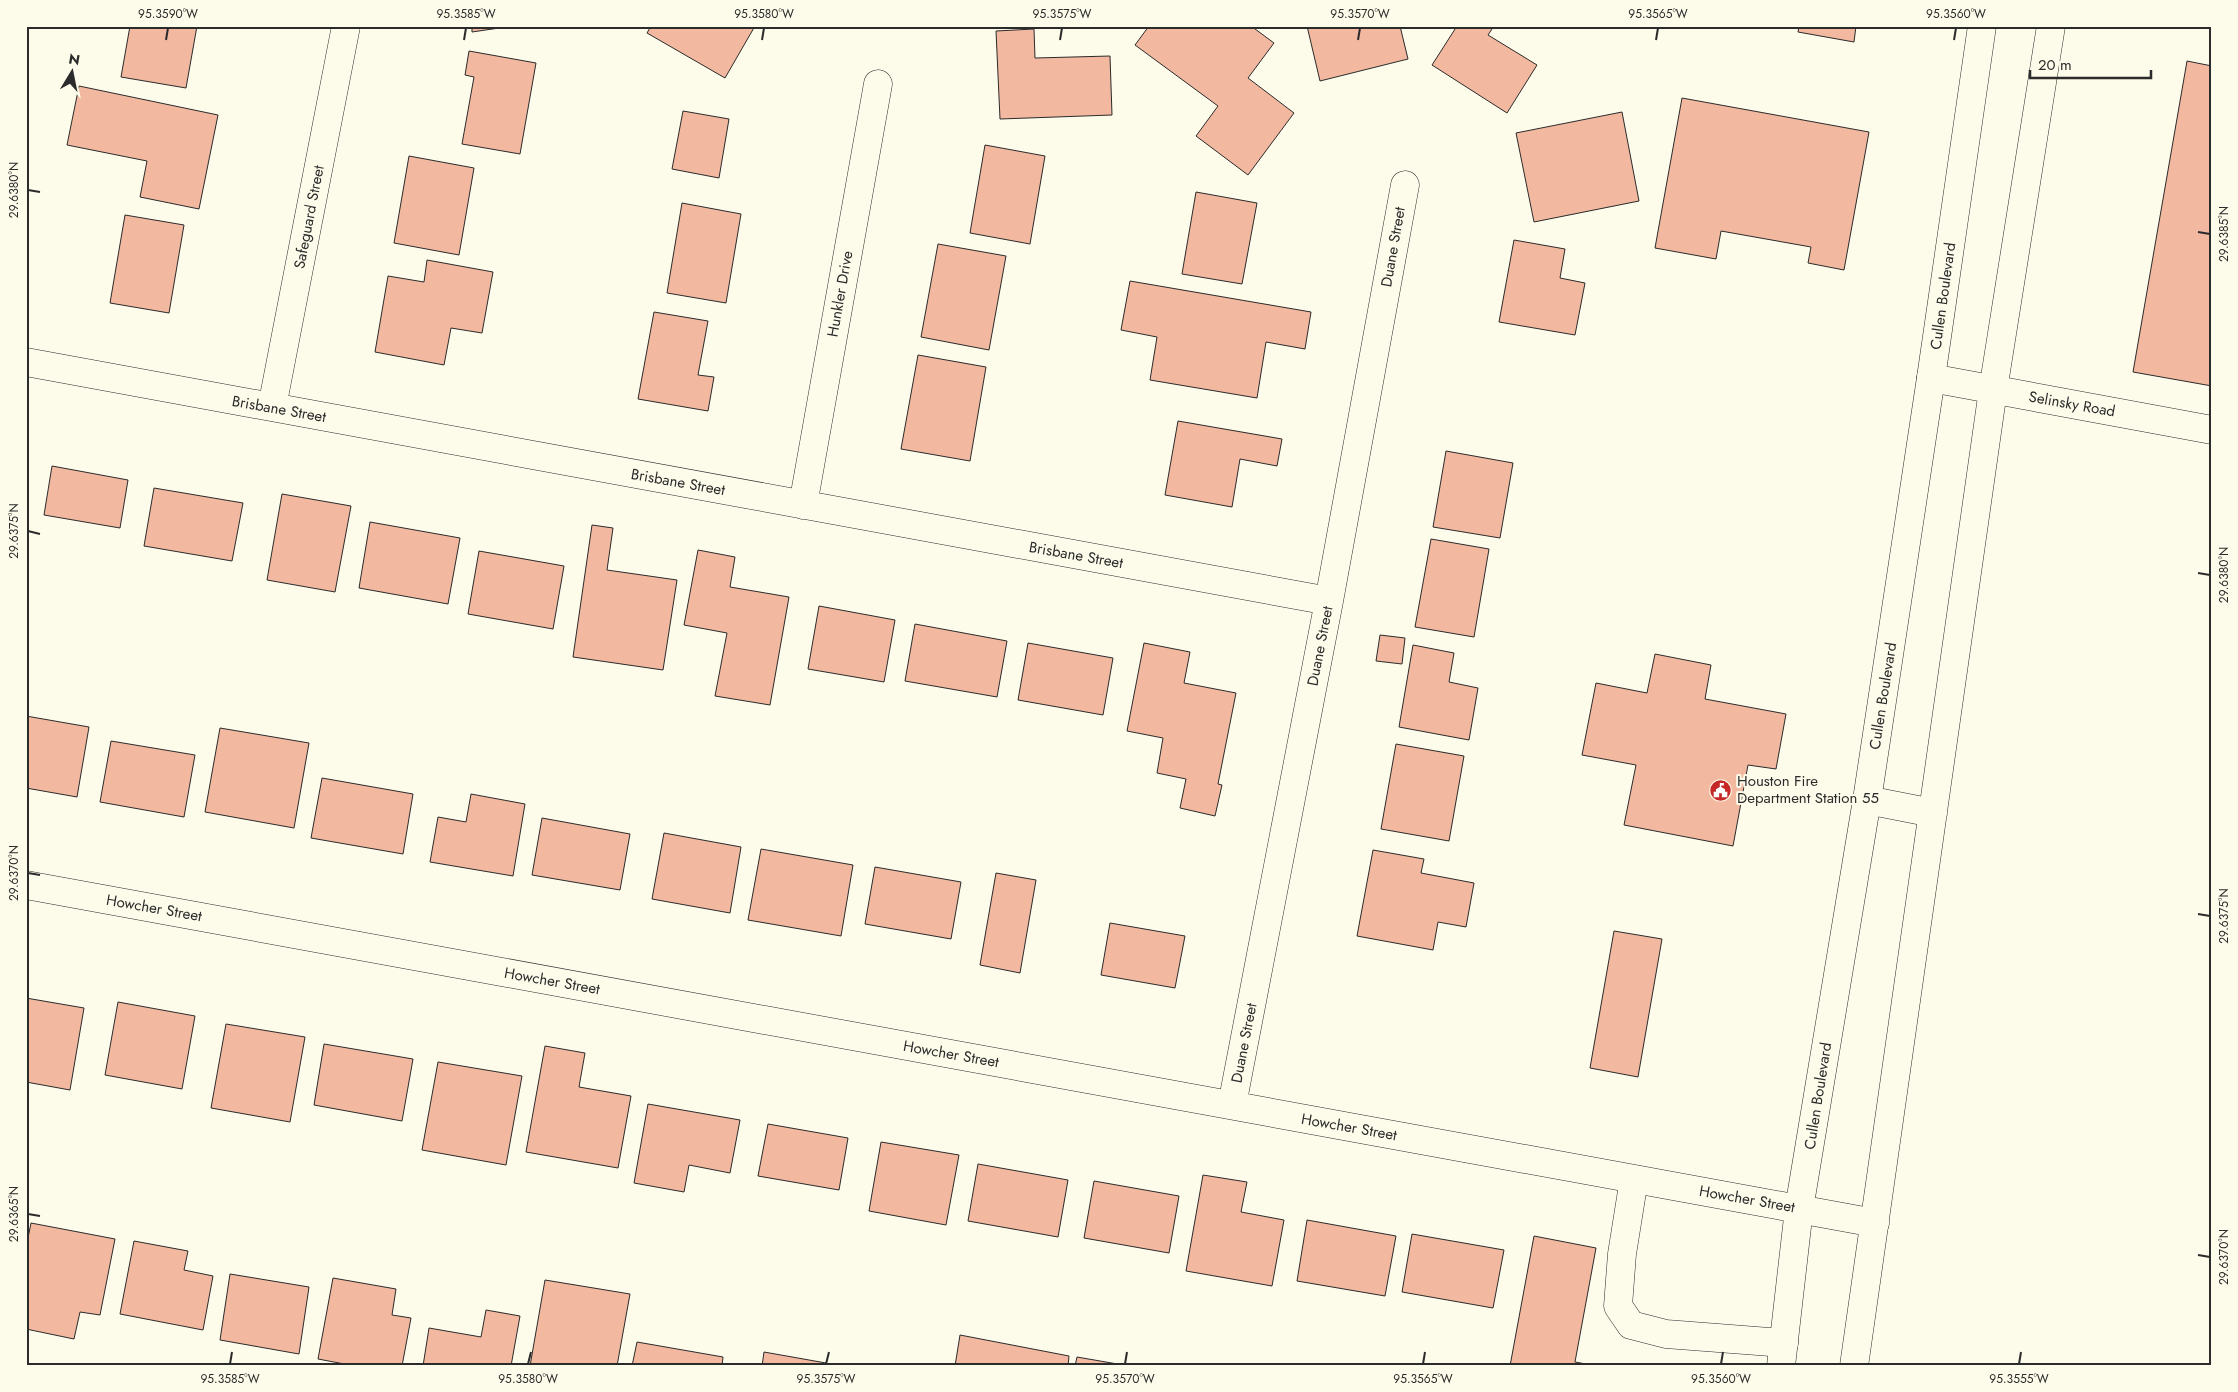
<svg xmlns="http://www.w3.org/2000/svg" width="2238" height="1392" font-family="Jost,sans-serif">
  <style>
    .building { fill: #f2b8a0; stroke: #2b2b2b }
    .lines { fill: none; stroke-linecap: round; stroke-linejoin: round }
    .minor-casing { stroke: #2b2b2b; stroke-width: 29 }
    .major-casing { stroke: #2b2b2b; stroke-width: 29 }
    .minor { stroke: #fdfbea; stroke-width: 28 }
    .major { stroke: #fdfbea; stroke-width: 28 }
    .ticks { fill: none; stroke: #2b2b2b; stroke-width: 2 }
    .labels { text-anchor: middle; dominant-baseline: central; stroke-width: 4; stroke-linejoin: round; paint-order: stroke }
    .street-label { font-size: 15px; fill: #2b2b2b; stroke: #fdfbea }
    .poi-label { font-size: 15px; fill: #2b2b2b; stroke: #fdfbea; text-anchor: start }
    .neatline { fill: none; stroke: #2b2b2b; stroke-width: 2 }
    .ticks-label { font-size: 12px; text-anchor: middle; fill: #2b2b2b }
  </style>
  <rect width="100%" height="100%" fill="#fdfbea"/>
  <path class="building" d="M130,26h67l-11,62 -65,-11z
    M472,26h41l-41,6z
    M651,26h104l-30,52 -78,-45z
    M1149,26h102l23,17 -26,35 46,35 -46,62 -52,-39 22,-30 -83,-61z
    M1307,26h93l8,33 -88,22z
    M1457,26h37l-6,9 49,30 -30,48 -75,-48z
    M1799,26h57l-2,16 -56,-10z
    M1034,29l1,29 75,-2 2,59 -112,4 -4,-88z
    M469,51l67,12 -16,91 -58,-10 12,-67 -9,-2z
    M2187,61l25,5v320l-79,-14z
    M79,86l139,29 -19,94 -59,-12 7,-36 -80,-16z
    M1682,98l187,34 -25,138 -36,-7 3,-16 -90,-16 -5,28 -61,-11z
    M683,111l46,8 -10,59 -47,-9z
    M1622,112l17,89 -105,21 -18,-89z
    M985,145l60,11 -15,88 -60,-11z
    M409,156l65,12 -15,87 -65,-12z
    M1196,192l61,11 -15,81 -60,-10z
    M682,203l59,11 -15,89 -59,-10z
    M125,215l59,10 -15,88 -59,-10z
    M1514,240l51,9 -5,29 25,5 -10,52 -76,-13z
    M938,244l68,12 -17,94 -68,-13z
    M427,260l66,12 -11,61 -31,-5 -7,37 -69,-13 13,-76 36,6z
    M1130,281l181,31 -6,37 -39,-7 -9,56 -107,-18 7,-43 -36,-7z
    M654,312l54,9 -10,54 16,2 -6,34 -70,-12z
    M918,355l68,12 -16,94 -69,-12z
    M1178,421l104,18 -5,27 -37,-7 -8,48 -67,-12z
    M1446,451l67,12 -13,75 -67,-11z
    M52,466l76,14 -8,48 -76,-13z
    M154,488l89,15 -11,58 -88,-15z
    M282,494l69,12 -16,86 -68,-12z
    M370,522l90,16 -12,66 -89,-16z
    M592,525l21,3 -6,42 70,10 -14,90 -90,-13z
    M1431,539l58,10 -15,88 -59,-10z
    M698,550l37,7 -5,30 59,10 -19,108 -55,-9 12,-63 -43,-8z
    M479,551l85,15 -11,63 -85,-15z
    M819,606l76,14 -11,62 -76,-13z
    M915,624l92,17 -10,56 -92,-16z
    M1380,635l25,3 -3,26 -26,-3z
    M1028,643l85,15 -10,57 -85,-15z
    M1144,643l46,9 -6,31 52,10 -18,91 4,1 -7,31 -35,-8 6,-29 -29,-6 6,-35 -36,-7z
    M1413,645l41,8 -5,29 29,6 -9,52 -70,-13z
    M1655,654l56,11 -6,34 81,15 -10,55 -28,-4 -15,81 -109,-21 12,-60 -54,-10 14,-72 51,10z
    M26,716l63,11 -12,70 -51,-9z
    M220,728l89,15 -15,85 -89,-16z
    M111,741l84,14 -11,62 -84,-15z
    M1396,744l68,12 -15,85 -68,-12z
    M322,778l91,16 -10,60 -92,-16z
    M471,794l54,10 -12,72 -83,-14 8,-45 28,5z
    M542,818l88,16 -10,56 -88,-15z
    M664,833l77,14 -11,66 -78,-14z
    M761,849l92,16 -12,71 -93,-16z
    M1373,850l51,9 -3,14 53,10 -8,44 -28,-5 -5,28 -76,-14z
    M875,867l86,15 -10,57 -86,-15z
    M996,873l40,7 -16,93 -40,-8z
    M1110,923l75,13 -10,52 -74,-13z
    M1614,931l48,8 -24,138 -48,-9z
    M26,998l58,10 -14,82 -44,-8z
    M118,1002l77,14 -13,73 -77,-14z
    M226,1024l79,13 -15,85 -79,-14z
    M324,1044l89,15 -11,62 -88,-16z
    M545,1046l40,7 -6,34 52,9 -13,72 -92,-16z
    M438,1062l84,14 -16,89 -84,-15z
    M648,1104l92,16 -10,53 -41,-8 -5,27 -50,-9z
    M768,1124l80,14 -9,52 -81,-14z
    M881,1142l78,13 -13,70 -77,-14z
    M978,1164l90,16 -10,57 -90,-16z
    M1203,1175l44,7 -6,30 43,8 -12,66 -86,-15z
    M1094,1181l85,15 -10,57 -85,-15z
    M1307,1220l89,16 -11,60 -88,-15z
    M31,1223l84,16 -15,76 -20,-3 -6,27 -48,-10v-81z
    M1412,1234l92,16 -11,58 -91,-16z
    M1534,1236l62,12 -21,114 22,4h-87z
    M134,1241l54,10 -4,19 29,6 -10,54 -83,-16z
    M230,1274l79,13 -10,67 -79,-14z
    M333,1278l63,11 -4,26 19,3 -9,48h-47l-37,-7z
    M545,1280l85,14 -13,72h-87z
    M486,1310l34,6 -9,50h-88l6,-38 52,9z
    M960,1335l109,21 -1,10h-113z
    M637,1342l86,15 -1,9h-90z
    M764,1352l62,11v3h-64z
    M1077,1357l52,9h-54z"/>
  <g class="lines">
    <defs>
      <path id="minor" d="M26,362l1303,239
        M1931,378l281,52
        M272,407l74,-381
        M803,505l75,-421
        M26,885l1849,338
        M1232,1105l97,-504 76,-416
        M1634,1179l-12,75 -4,52 13,19 35,9 118,9"/>
      <path id="major" d="M1867,800l66,13
        M1781,1366l18,-157 68,-409 64,-422 51,-352
        M1854,1366l139,-976 58,-364"/>
    </defs>
    <use href="#minor" class="minor-casing"/>
    <use href="#major" class="major-casing"/>
    <use href="#minor" class="minor"/>
    <use href="#major" class="major"/>
  </g>
  <path class="ticks" d="M166,40l2,-12M464,40l2,-12M762,40l2,-12M1060,40l2,-12M1358,40l2,-12M1656,40l2,-12M1954,40l2,-12M28,190l12,2M2198,232l12,2M28,531l12,3M2198,573l12,2M28,873l12,2M2198,914l12,2M28,1214l12,2M2198,1255l12,2M230,1364l2,-12M528,1364l3,-12M826,1364l3,-12M1125,1364l2,-12M1423,1364l2,-12M1721,1364l2,-12M2019,1364l2,-12"/>
  <defs>
    <symbol id="civic-disc" viewBox="-11 -11 22 22"><circle r="9.5" fill="#c62828" stroke="#fdfbea"/><path d="M-.6-6.5H3V-4.5H.6V-3L4-1V1h2V6H-6V1h2V-1L-.6-3ZM-1.2 2.5V6h2.4V2.5Z" fill="#fff"/></symbol>
  </defs>
  <g fill-rule="evenodd">
    <use href="#civic-disc" x="1708" y="778" width="25" height="25"/>
  </g>
  <g class="labels">
    <g class="street-label">
      <text transform="translate(309 217) rotate(-79)">Safeguard Street</text>
      <text transform="translate(1393 247) rotate(-80)">Duane Street</text>
      <text transform="translate(840 294) rotate(-80)">Hunkler Drive</text>
      <text transform="translate(1943 296) rotate(-82)">Cullen Boulevard</text>
      <text transform="translate(2072 404) rotate(10)">Selinsky Road</text>
      <text transform="translate(279 409) rotate(10)">Brisbane Street</text>
      <text transform="translate(678 482) rotate(10)">Brisbane Street</text>
      <text transform="translate(1076 555) rotate(10)">Brisbane Street</text>
      <text transform="translate(1320 646) rotate(-79)">Duane Street</text>
      <text transform="translate(1883 696) rotate(-81)">Cullen Boulevard</text>
      <text transform="translate(154 908) rotate(10)">Howcher Street</text>
      <text transform="translate(552 981) rotate(10)">Howcher Street</text>
      <text transform="translate(1244 1043) rotate(-79)">Duane Street</text>
      <text transform="translate(951 1054) rotate(10)">Howcher Street</text>
      <text transform="translate(1818 1096) rotate(-81)">Cullen Boulevard</text>
      <text transform="translate(1349 1127) rotate(10)">Howcher Street</text>
      <text transform="translate(1747 1199) rotate(10)">Howcher Street</text>
    </g>
    <g class="poi-label">
      <text x="1737" y="781">Houston Fire<tspan x="1737" dy="17">Department Station 55</tspan></text>
    </g>
  </g>
  <rect width="2238" height="1392" fill="none" stroke="#fdfbea" stroke-width="55"/>
  <g transform="translate(72 72) rotate(10)" stroke="#fdfbea" stroke-width="4" paint-order="stroke">
  <path d="M0-4L9 19L0 12L-9 19Z" fill="#2b2b2b"/>
  <text y="-8" font-size="14" font-weight="bold" text-anchor="middle" fill="#2b2b2b">N</text>
  </g>
  <path d="M2030 70v8h121v-8" fill="none" stroke="#2b2b2b" stroke-width="2.5"/>
  <text x="2038" y="70" font-size="15" fill="#2b2b2b" stroke="#fdfbea" stroke-width="4" paint-order="stroke">20 m</text>
  <rect x="28" y="28" width="2182" height="1336" class="neatline"/>
  <g class="ticks-label">
    <text x="168" y="18">95.3590°W</text>
    <text x="466" y="18">95.3585°W</text>
    <text x="764" y="18">95.3580°W</text>
    <text x="1062" y="18">95.3575°W</text>
    <text x="1360" y="18">95.3570°W</text>
    <text x="1658" y="18">95.3565°W</text>
    <text x="1956" y="18">95.3560°W</text>
    <text transform="translate(14 190) rotate(-90)" y="4">29.6380°N</text>
    <text transform="translate(2224 234) rotate(-90)" y="4">29.6385°N</text>
    <text transform="translate(14 531) rotate(-90)" y="4">29.6375°N</text>
    <text transform="translate(2224 575) rotate(-90)" y="4">29.6380°N</text>
    <text transform="translate(14 873) rotate(-90)" y="4">29.6370°N</text>
    <text transform="translate(2224 916) rotate(-90)" y="4">29.6375°N</text>
    <text transform="translate(14 1214) rotate(-90)" y="4">29.6365°N</text>
    <text transform="translate(2224 1257) rotate(-90)" y="4">29.6370°N</text>
    <text x="230" y="1383">95.3585°W</text>
    <text x="528" y="1383">95.3580°W</text>
    <text x="826" y="1383">95.3575°W</text>
    <text x="1125" y="1383">95.3570°W</text>
    <text x="1423" y="1383">95.3565°W</text>
    <text x="1721" y="1383">95.3560°W</text>
    <text x="2019" y="1383">95.3555°W</text>
  </g>
</svg>
